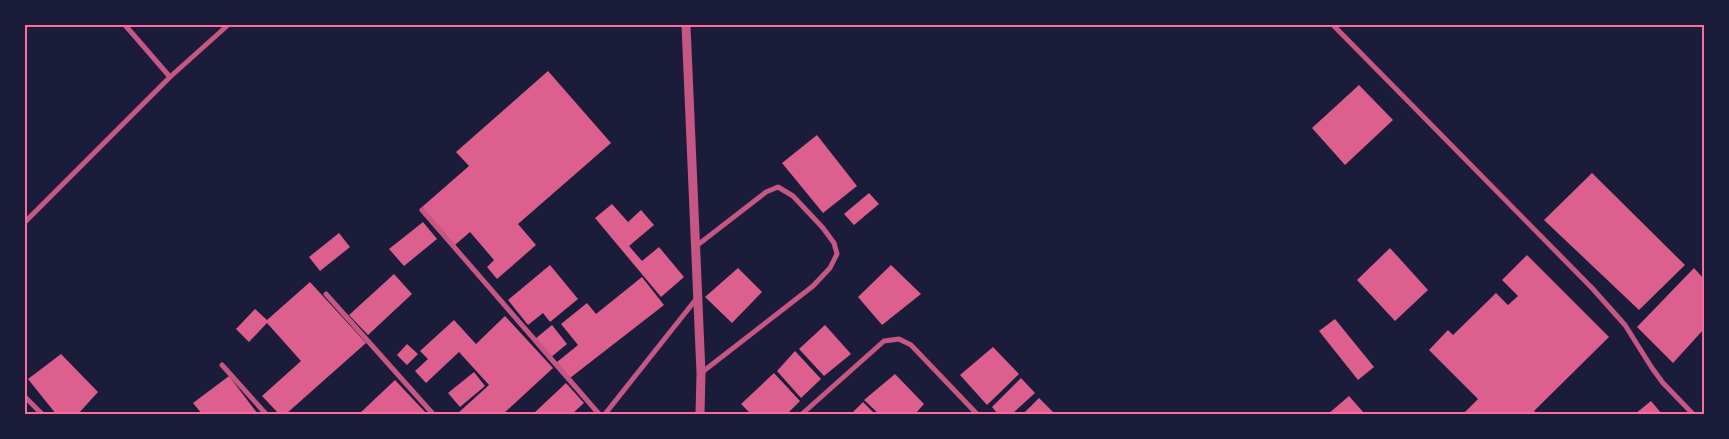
<svg xmlns="http://www.w3.org/2000/svg" width="1729" height="439" font-family="Inter,sans-serif">
  <style>
    .building { fill: #dd5f8e }
    .lines { fill: none; stroke-linecap: round; stroke-linejoin: round }
    .minor { stroke: #c65784; stroke-width: 5 }
    .tertiary { stroke: #c65784; stroke-width: 9 }
    .neatline { fill: none; stroke: #ff6b9d; stroke-width: 2 }
  </style>
  <rect width="100%" height="100%" fill="#1b1b3a"/>
  <path class="building" d="M548,71l63,72 -93,81 18,21 -39,34 -10,-12 7,-7 -24,-28 -15,13 -33,-38 47,-41 -13,-14z
    M1359,85l34,35 -48,45 -33,-37z
    M817,135l40,51 -34,27 -41,-50z
    M1592,173l93,92 -46,45 -95,-90z
    M869,193l10,11 -25,21 -10,-11z
    M612,204l16,18 13,-12 13,15 -25,21 13,15 17,-14 25,30 -23,20 -66,-79z
    M423,222l14,17 -33,27 -15,-17z
    M339,233l11,14 -30,24 -11,-14z
    M1390,248l38,42 -33,31 -38,-41z
    M1527,255l82,82 -75,74 4,3h-75l15,-15 -49,-49 19,-20 5,5 43,-42 12,12 10,-9 -16,-16z
    M550,265l28,34 -28,23 -7,-9 -15,12 -20,-25z
    M891,265l30,29 -39,31 -24,-28z
    M738,268l24,24 -30,31 -27,-26z
    M1694,268l10,11v50l-31,34 -36,-36z
    M394,274l18,20 -44,41 -19,-20z
    M642,277l22,28 -94,73 -13,-16 21,-17 -17,-21 26,-21 9,11z
    M310,282l56,61 -80,71h-7l-17,-18 39,-35 -34,-38 -18,19 -13,-13 19,-20 12,11z
    M505,316l48,52 -50,46h-46l32,-29 -30,-33 -33,31 -11,-12 13,-12 -8,-8 34,-31 22,24z
    M1335,319l39,48 -16,13 -39,-49z
    M552,325l15,19 -17,14 -15,-19z
    M825,325l26,29 -27,22 -25,-27z
    M407,344l11,10 -11,11 -10,-10z
    M993,347l26,27 -32,31 -27,-30z
    M795,351l26,28 -20,19 -24,-27z
    M61,354l37,38 -20,22h-22l-28,-35z
    M474,372l11,14 -25,21 -12,-14z
    M774,373l26,28 -13,13h-36l-10,-10z
    M895,374l29,30 -9,10h-36l-15,-14z
    M229,376l29,38h-56l-9,-11z
    M1021,378l14,15 -23,21h-14l-6,-7z
    M395,380l32,34h-68z
    M566,383l18,20 -12,11h-39z
    M1349,396l15,17 -1,1h-35z
    M1039,398l16,16h-32z
    M1651,401l11,13h-27z
    M863,402l12,12h-24z"/>
  <g class="lines">
    <path class="minor" d="M125,25l45,52
      M1333,25l259,263 33,37 27,43 11,15 30,31
      M422,210l177,204
      M25,222l145,-145 58,-52
      M695,247l71,-55 12,-5 15,9 30,32 11,15 3,11 -7,14 -17,18 -112,87
      M326,294l107,120
      M222,365l44,49
      M25,397l17,17
      M605,414l92,-116
      M802,414l82,-73 15,-2 12,6 66,69"/>
    <path class="tertiary" d="M686,25l15,348 -1,41"/>
  </g>
  <rect width="1729" height="439" fill="none" stroke="#1b1b3a" stroke-width="52"/>
  <rect x="26" y="26" width="1677" height="387" class="neatline"/>
</svg>
